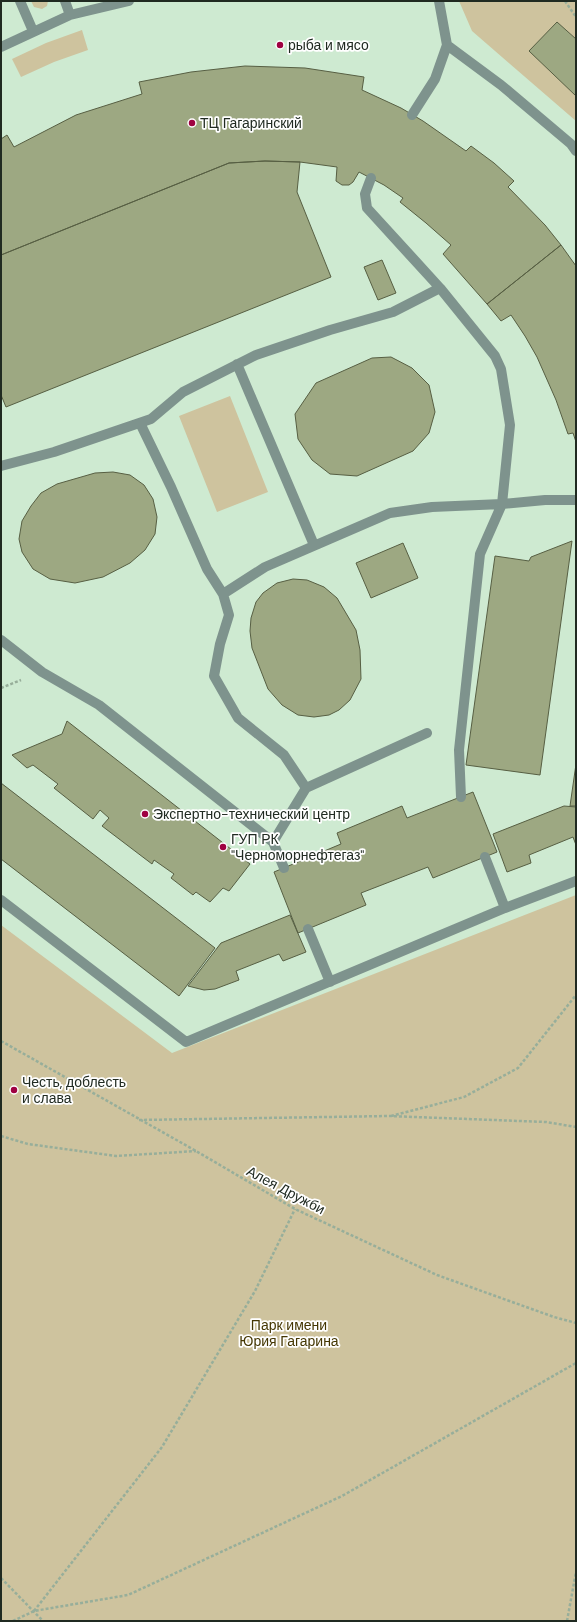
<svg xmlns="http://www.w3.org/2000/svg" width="577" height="1622" font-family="'DM Sans',sans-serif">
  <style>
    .green { fill: #cec39e }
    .building { fill: #9da882; stroke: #575f43 }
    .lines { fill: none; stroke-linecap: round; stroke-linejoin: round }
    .path { stroke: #97ae9a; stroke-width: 2.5; stroke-dasharray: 3 2; stroke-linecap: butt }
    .lane { stroke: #7e938d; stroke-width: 10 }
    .poi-dot { fill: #9f0141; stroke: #fff; stroke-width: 1.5 }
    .labels { text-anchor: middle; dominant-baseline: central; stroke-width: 3.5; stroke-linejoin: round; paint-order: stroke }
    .poi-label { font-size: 14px; fill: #202a21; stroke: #fff; text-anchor: start }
    .street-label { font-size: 14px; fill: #202a21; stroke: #fff }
    .park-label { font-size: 14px; fill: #443602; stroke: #fff }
  </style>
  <rect width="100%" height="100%" fill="#ceead1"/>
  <path class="green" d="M31,1h17l-1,5 -5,3 -8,-2z
    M459,1h117v120l-104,-90z
    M82,30l6,20 -34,12 -33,15 -9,-18 34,-16z
    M230,396l38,96 -51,20 -38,-96z
    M576,895v726h-575v-696l171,128z"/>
  <path class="building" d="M557,22l19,17v57l-47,-45z
    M245,66l60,2 59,9 -2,13 39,18 22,13 43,30 5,-5 23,17 20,18 -6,6 37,38 16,20 -74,59 -44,-50 8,-9 -25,-22 -26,-21 3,-4 -19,-13 -25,-13 -6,10 -4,3h-7l-6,-4 1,-14 -37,-5 -35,-1 -36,2 -228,92v-116l6,-4 7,12 62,-32 66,-21 -3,-12 52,-10z
    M265,161l35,1 -3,30 34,85 -325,130 -5,-12v-140l228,-92z
    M561,245l15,21v176l-3,-9 -5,1 -12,-34 -19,-43 -12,-21 -14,-21 -10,6 -14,-17z
    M382,260l14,33 -18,7 -14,-33z
    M391,357l21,11 17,17 6,27 -6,21 -16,18 -56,25 -27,-2 -18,-14 -14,-21 -3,-25 21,-31 56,-25z
    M113,472l17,3 14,10 9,14 4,18 -2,17 -10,16 -15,13 -27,14 -28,6 -25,-4 -17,-10 -11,-17 -3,-13 3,-18 9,-15 10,-13 16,-9 38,-11z
    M572,541l-32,234 -74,-10 29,-209 34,5 2,-4z
    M403,543l15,35 -47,20 -15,-35z
    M293,579l14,1 17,7 13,11 19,32 4,20 1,29 -11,21 -11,10 -10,5 -15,2 -16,-2 -16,-10 -14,-16 -16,-41 -2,-17 1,-13 5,-16 7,-9 14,-10z
    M67,721l183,143 -21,27 -6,-3 -13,14 -14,-10 -3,3 -22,-17 3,-4 -20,-14 -2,4 -50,-38 7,-8 -9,-8 -7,9 -39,-31 4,-4 -25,-19 -6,3 -15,-13 50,-21z
    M576,764v42h-6z
    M1,783l214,165 -36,48 -178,-137z
    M473,792l24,60 -64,26 -5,-11 -67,26 5,12 -68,28 -24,-61 67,-28 -4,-11 65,-27 5,12z
    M564,806l12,1v38l-3,-8 -44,18 2,8 -24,9 -14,-38z
    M290,915l16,37 -23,9 -4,-7 -43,17 3,9 -24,9 -11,1 -16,-4 33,-43z"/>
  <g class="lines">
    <path class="path" d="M565,1l11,16
      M1,688l20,-8
      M1,1041l195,110 99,58 142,66 117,42 22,6
      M391,1116l73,-19 54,-29 58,-73
      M139,1120l250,-4 157,6 30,5
      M1,1136l27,8 88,12 80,-5
      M1,1578l42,43
      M34,1611l128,-164 93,-156 40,-82
      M13,1621l21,-10 94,-16 214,-99 234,-133
      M567,1621l9,-49"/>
    <path class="lane" d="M20,1l13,30
      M65,1l5,14
      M447,45l54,40 70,59 5,7
      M1,47l69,-32 59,-14
      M412,115l23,-36 12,-34 -8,-44
      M371,178l-6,16 2,14 73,80 55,68 6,13 9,56 -8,79 43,-4h31
      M237,364l77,181
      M140,423l31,64 36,82 16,25 6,21 -9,29 -6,32 24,42 46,37 22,33
      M1,466l53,-14 97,-33 32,-27 73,-37 74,-25 63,-18 47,-24
      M223,594l42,-27 125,-54 42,-6 70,-3 -22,50 -21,196 2,47
      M1,640l41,32 57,33 174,137
      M485,857l20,51
      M284,868l-11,-26 33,-54 121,-55
      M1,900l185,142 319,-134 71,-27
      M308,929l22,53"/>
  </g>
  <g class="poi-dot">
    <circle cx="280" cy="45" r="4"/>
    <circle cx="192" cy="123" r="4"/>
    <circle cx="145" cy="814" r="4"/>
    <circle cx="223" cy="847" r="4"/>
    <circle cx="14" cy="1090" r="4"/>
  </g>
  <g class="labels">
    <g class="poi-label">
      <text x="288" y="45">рыба и мясо</text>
      <text x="200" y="123">ТЦ Гагаринский</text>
      <text x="153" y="814">Экспертно-технический центр</text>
      <text x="231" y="839">ГУП РК<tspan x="231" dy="16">"Черноморнефтегаз"</tspan></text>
      <text x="22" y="1082">Честь, доблесть<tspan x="22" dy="16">и слава</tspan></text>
    </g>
    <g class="street-label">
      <text transform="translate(286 1190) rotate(28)">Алея Дружби</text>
    </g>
    <g class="park-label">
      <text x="289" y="1325">Парк имени<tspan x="289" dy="16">Юрия Гагарина</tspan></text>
    </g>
  </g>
  <rect width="577" height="1622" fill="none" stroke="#202a21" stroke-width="4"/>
</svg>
